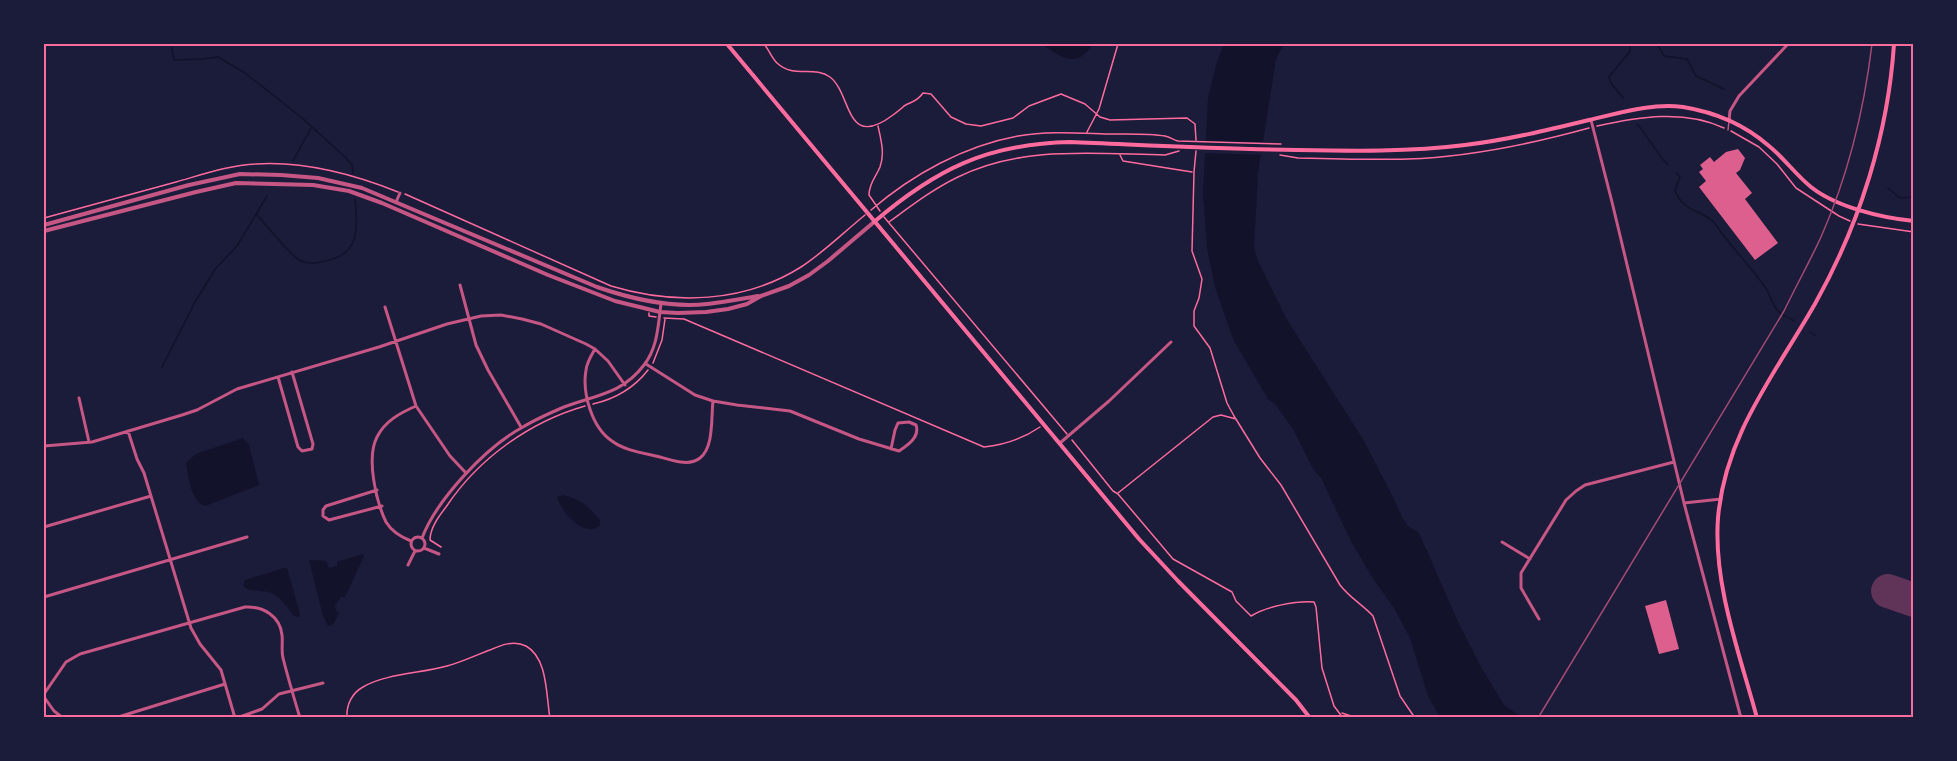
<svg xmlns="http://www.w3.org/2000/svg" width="1957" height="761" font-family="Rubik,sans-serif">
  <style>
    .water { fill: #12122b }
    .pier { fill: #1b1b3a }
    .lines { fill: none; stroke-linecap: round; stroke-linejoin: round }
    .stream { stroke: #12122b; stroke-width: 1.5 }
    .runway { stroke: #603358; stroke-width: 34 }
    .building { fill: #dd5f8e }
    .path { stroke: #ff6b9d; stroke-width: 1.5 }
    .service { stroke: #c65784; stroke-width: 1.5 }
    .minor { stroke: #c65784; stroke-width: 3 }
    .tertiary { stroke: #c65784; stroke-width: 4 }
    .secondary { stroke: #ff6b9d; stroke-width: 4 }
    .rail { stroke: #a44b75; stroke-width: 1.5 }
    .neatline { fill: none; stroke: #ff6b9d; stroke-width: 2 }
  </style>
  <rect width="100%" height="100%" fill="#1b1b3a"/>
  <path class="water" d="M1041,44h52c-17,26 -31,13 -52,0z
    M1224,44h60l-8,15 -18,114 -4,74 4,14 28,57 78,123 30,58 8,18 6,9 11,7 40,91 22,43 23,38 17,12h-81l-12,-21 -18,-58 -16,-30 -22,-31 -21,-36 -30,-63 -8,-9 -20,-40 -18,-25 -7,-5 -35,-60 -18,-52 -8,-39 -4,-55 5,-95 9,-36z
    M243,438l6,7 10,40 -54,21c-14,-4 -17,-30 -19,-43l10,-9z
    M563,495c16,3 27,13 37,25v5c-15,15 -39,-13 -43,-28z
    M363,554l1,2 -19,41h-4l-6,8 1,6 3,2 -6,12 -5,1 -5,-10 -14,-56 17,1 3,7 8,-2v-4z
    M284,568h3l13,46 -1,3 -5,-1c-6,-8 -13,-18 -22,-23 -9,-4 -22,0 -29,-7l2,-6z"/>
  <path class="pier" d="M1203,141l63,1 -2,13 -61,-2z"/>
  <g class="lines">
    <path class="stream" d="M171,44l3,16 28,-1 16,-2 27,16 56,44 44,40 7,8 1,8
      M1657,44l7,12 23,3 9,17 28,13
      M1623,98l-12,-15 -2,-6 21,-26v-7
      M1637,124c12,13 18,28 31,41
      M293,161l18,-33
      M1676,173l4,4 -5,13c8,24 31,20 41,35 14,21 34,40 49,62 5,7 7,17 13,24 4,4 11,7 16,10
      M1888,188l12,10 14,-1
      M257,215c12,13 28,34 42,45 5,3 16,4 22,2 39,-6 37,-31 34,-63
      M1810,332l6,4
      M162,367l33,-65 21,-34 21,-22 30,-50"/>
    <path class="runway" d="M1888,591l26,9"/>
  </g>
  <path class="building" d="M1738,149l7,9 -5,12 -4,3 16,20 -7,6 33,44 -23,17 -56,-73 7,-6 -7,-9 4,-3 -3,-4 10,-8 4,5 12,-10z
    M1666,600l13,49 -20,5 -14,-48z"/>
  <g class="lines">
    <path class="path" d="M764,44c5,6 8,14 13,19 17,16 37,2 53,14 22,17 15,74 63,38 4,-3 8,-6 11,-9 8,-5 13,-4 19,-13l8,1 20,23 15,7 15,2 32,-8 16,-12 32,-12 24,10 15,13 10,3 77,-2 8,6 1,16
      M878,126c3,14 7,27 2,41 -4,10 -11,16 -11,28l11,16
      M1597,126c41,-9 87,-17 127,2
      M1731,131l28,16 18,17 19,24 43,28 11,5
      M1087,132l12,-23 19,-65
      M1196,151l-2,21 -2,79 10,28 -3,19 -5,13v15l16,22 17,55 7,13 26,42 21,27 59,100c10,13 23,20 33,31l27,80 15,22
      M1120,155l3,6 69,11
      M1280,155l18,3c36,1 73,2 110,1 61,-2 123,-15 181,-31
      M405,194l206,92c63,19 133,17 190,-19 23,-15 43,-35 64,-52
      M871,210c42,-36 93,-64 147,-74 29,-5 58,-3 87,-2 18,0 44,-1 60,2 5,1 9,4 13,5l103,3
      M884,217l183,217
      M44,218c44,-12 88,-24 132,-36 25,-7 53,-17 80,-18 48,-3 97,10 142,28
      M889,222c22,-16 44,-33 69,-45 65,-32 137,-23 207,-22l14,-4
      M1858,224l56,8
      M649,313v3l7,1
      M664,318l20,1 300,128c19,-2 40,-9 56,-20
      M653,363l9,-23 3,-21
      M593,404c22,-5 41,-16 55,-34
      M1072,440l41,51 5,3 55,65 59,33 4,9 15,15c16,-10 44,-15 63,-14l2,5 6,61 12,38 9,12
      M1118,493l95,-76 8,-2 15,4
      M441,547l-11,-7c0,-12 9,-24 16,-33 32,-48 83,-85 139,-101
      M1342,713l15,5
      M347,718c-1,-13 5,-25 16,-31 21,-13 60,-14 84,-21 15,-4 29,-11 43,-16 11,-5 24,-10 36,-4 22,12 20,50 24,72"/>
    <path class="service" d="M1728,130l1,-9"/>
    <path class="minor" d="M1591,120l21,82 72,301 57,215
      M1729,121l1,-10 9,-15 49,-52
      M396,202l4,-9
      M460,285l16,60 12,25 33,57
      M385,307l31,99 34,50 16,17
      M595,349c-4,7 -8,13 -9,21 -4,23 6,58 26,71 13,10 32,12 48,16 12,3 29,10 40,1 14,-11 11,-40 13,-57
      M646,364l49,31 18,6 24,4 53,6 69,28 40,12c9,-6 21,-14 17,-26l-7,-3 -11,1 -3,7 -4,19
      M278,377l20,70 4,4 10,-2 1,-5 -21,-72
      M79,398l10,44
      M128,431l9,28 7,14 47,155 9,16 21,26 14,48
      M1060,443l49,-42 62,-59
      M44,446l48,-4 90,-27 15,-5 40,-21 142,-42 68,-23 34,-8 20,-1 21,4 19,5 45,20 9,5 13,12 17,24
      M377,490l-51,16 -3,4v6l6,4 53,-14
      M1684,503l37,-4
      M44,527l107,-31
      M411 544a7 7 0 1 1 14 0a7 7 0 1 1-14 0Z
      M422,538c15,-39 64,-91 101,-111 13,-8 27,-14 41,-20 32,-12 58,-13 80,-42 14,-18 14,-40 17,-61
      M411,541c-10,-4 -19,-9 -25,-19 -10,-21 -20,-64 -9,-85 8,-16 23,-24 39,-31
      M1502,542l28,17
      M424,548l15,6
      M408,565l7,-14
      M44,597l203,-60
      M1539,619l-18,-31v-15l45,-73 10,-9 9,-6 89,-23
      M44,694l22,-32 14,-8 165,-47c18,-1 35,9 37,28 1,8 -1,16 1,23 5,20 11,40 17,60
      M44,697l10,14 9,7
      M115,718l110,-34
      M237,718l25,-9 17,-15 44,-11"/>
    <path class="tertiary" d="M44,225l145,-40 51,-11 41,1 37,3 44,10 235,99c35,12 72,21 110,17 17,-2 34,-5 51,-8
      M44,231l152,-39 40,-9 77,2 36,6 33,12 166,72 67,26 45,11 18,1 28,-1 22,-3 19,-5 14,-8 28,-10 20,-11 19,-14 46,-39"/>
    <path class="secondary" d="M727,44l412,495 39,42 118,119 14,18
      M874,222c62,-53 113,-78 196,-80 76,3 151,7 227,8 56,1 112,2 168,-5 42,-5 83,-15 124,-25 31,-7 62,-17 94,-13 31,5 62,18 86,39 15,12 27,29 42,41 25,20 71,31 103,34
      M1757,718c-17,-63 -44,-134 -39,-200 7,-84 58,-145 98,-216 44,-79 72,-168 78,-258"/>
    <path class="rail" d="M1538,718l246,-407c12,-25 25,-48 37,-74 27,-61 43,-127 51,-193"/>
  </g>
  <rect width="1957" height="761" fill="none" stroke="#1b1b3a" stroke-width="90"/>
  <rect x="45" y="45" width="1867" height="671" class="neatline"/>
</svg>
